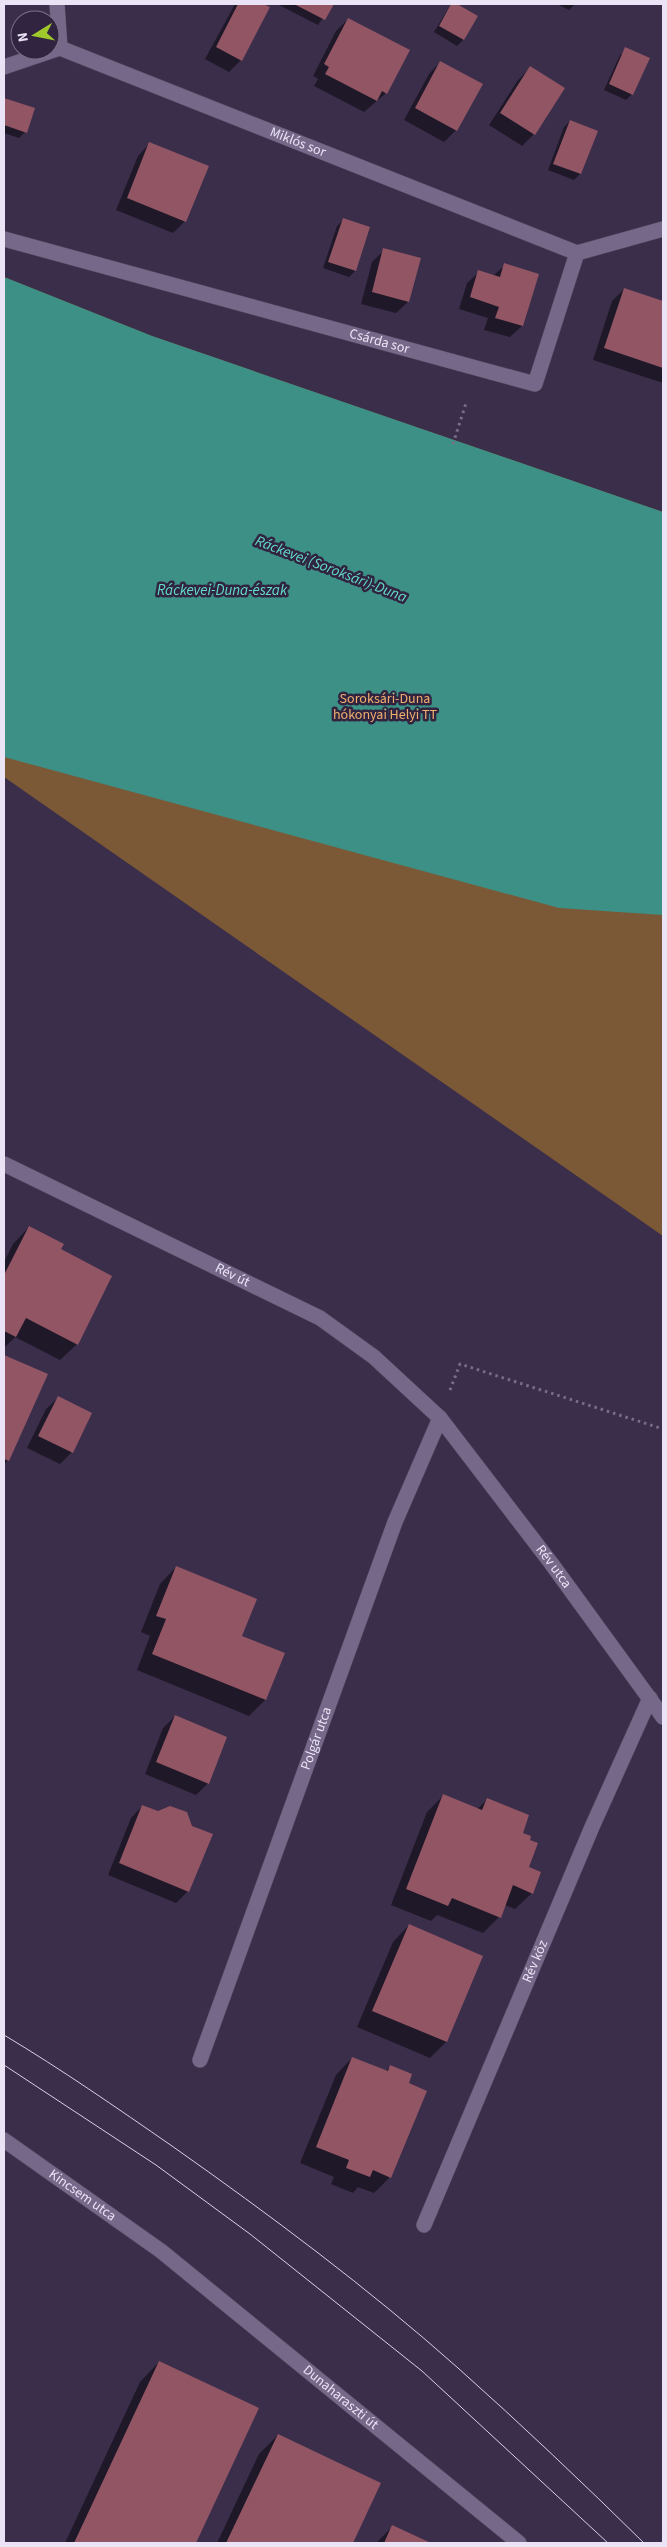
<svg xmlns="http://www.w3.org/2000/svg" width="667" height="2547" font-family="'Source Sans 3',sans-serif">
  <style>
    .green { fill: #7b5836 }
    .water { fill: #3d9085 }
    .shadow { fill: #0007 }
    .building { fill: #915564 }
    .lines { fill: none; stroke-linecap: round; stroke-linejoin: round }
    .minor-casing { stroke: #564b63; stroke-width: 16 }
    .tertiary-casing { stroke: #564b63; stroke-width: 16 }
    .path { stroke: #796d87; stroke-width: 3; stroke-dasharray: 2.5 4; stroke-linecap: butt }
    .minor { stroke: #766889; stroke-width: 15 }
    .tertiary { stroke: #766889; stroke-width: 15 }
    .tram { stroke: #d8cfe3; stroke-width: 1 }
    .labels { text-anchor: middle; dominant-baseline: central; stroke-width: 5; stroke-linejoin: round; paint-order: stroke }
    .street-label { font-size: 14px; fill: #ebe3f6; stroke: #312440 }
    .park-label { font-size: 14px; fill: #f1af6f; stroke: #312440 }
    .water-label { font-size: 15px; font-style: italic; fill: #62dccd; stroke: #312440 }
  </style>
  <rect width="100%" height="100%" fill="#3b2e4b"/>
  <path class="green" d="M4,277l148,59 511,176v724l-659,-459z"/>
  <path class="water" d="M4,277l148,59 511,176v403l-104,-7 -555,-151z"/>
  <path class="shadow" d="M235,4h26l7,4 -27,52 -12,12 -24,-13z
    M277,4h55l-14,21z
    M451,4l25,12 -13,24 -6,6 -23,-14z
    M557,4h18l-6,6z
    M348,19l38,74 -22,19 -50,-26 4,-7 -5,-3 23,-45z
    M626,49l22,10 -16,35 -6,6 -22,-10 16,-35z
    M440,62l16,68 -12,12 -40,-22 25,-46z
    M530,68l4,66 -12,12 -33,-21 29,-45z
    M4,99l29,10 -8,23 -6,6 -15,-5z
    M570,121l10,53 -6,6 -26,-10 16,-43z
    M149,144l36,77 -12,12 -57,-23 22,-54z
    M343,220l12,51 -6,6 -26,-9 14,-42z
    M384,250l24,52 -12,11 -35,-9 11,-42z
    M505,265l17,61 -12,11 -26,-7 4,-12 -29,-9 8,-26 12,-11 14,4z
    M624,289l39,13v81l-70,-23 19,-59z
    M29,1227l30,23 18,94 -17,16 -45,-23 -11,11v-86l9,-18z
    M4,1356l42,19 -38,85 -4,5z
    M58,1398l14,54 -12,12 -33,-16 19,-39z
    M176,1567l64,70 25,63 -16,16 -112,-46 13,-34 -9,-4 19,-48z
    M175,1716l33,67 -12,12 -51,-21 18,-46z
    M443,1796l34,13 10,-9 34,34 11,59 -17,16 -10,-4 -6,12 -16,16 -46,-18 -6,6 -40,-16 36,-93z
    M142,1806l46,85 -12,12 -68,-28 23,-57z
    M409,1925l73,31 -36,86 -16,16 -73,-31 36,-85z
    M352,2058l33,14 6,-6 16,18 -17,93 -16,16 -16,-6 -5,6 -22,-9 3,-7 -34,-14 36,-88z
    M159,2362l99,47 -63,134h-130l75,-161z
    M278,2435l102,48 -28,60h-135l42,-89z
    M392,2527l36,16h-52z"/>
  <path class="building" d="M238,4h25l7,3 -28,54 -26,-14z
    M294,4h40l-9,16z
    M451,4h6l21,12 -14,24 -25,-14z
    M348,18l62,32 -23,44 -5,-3 -5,10 -52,-27 4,-7 -5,-3z
    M625,47l25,11 -17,37 -24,-11z
    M440,61l43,23 -26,47 -42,-23z
    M530,66l35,22 -30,47 -35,-22z
    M4,98l31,10 -8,25 -23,-8z
    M570,120l28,11 -17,43 -28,-10z
    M149,142l60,24 -23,56 -59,-24z
    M343,218l27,9 -14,44 -28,-9z
    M383,248l38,10 -12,44 -37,-10z
    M504,263l35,11 -16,52 -28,-8 4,-11 -29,-10 8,-27 22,7z
    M624,288l39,13v67l-59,-20z
    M29,1226l35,18 -3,5 51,27 -34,69 -52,-27 -10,19 -12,-6v-56z
    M4,1355l44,19 -39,87 -5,-2z
    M58,1396l34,17 -19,40 -35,-17z
    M176,1566l81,33 -15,37 43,17 -19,47 -114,-46 14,-35 -10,-3z
    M175,1715l52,22 -18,47 -53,-22z
    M443,1794l39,16 5,-12 42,17 -6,18 8,3 -1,4 8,3 -9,24 12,5 -8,22 -20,-9 -12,33 -49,-20 -4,8 -42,-17z
    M142,1805l16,6 12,-5 17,6 5,14 21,8 -24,58 -70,-29z
    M409,1924l74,32 -36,86 -75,-31z
    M352,2057l36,14 2,-6 22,9 -3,9 18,8 -36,87 -18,-8 -3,7 -24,-9 3,-8 -33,-13z
    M159,2361l100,47 -63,135h-122z
    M278,2434l103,49 -28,60h-127z
    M392,2525l39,18h-47z"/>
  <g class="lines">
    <defs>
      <g id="minor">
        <path id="s1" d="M57,4l3,44 517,205"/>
        <path d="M4,67l56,-19"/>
        <path id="s2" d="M4,239l531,145 42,-131 86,-24"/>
        <path id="s3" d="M200,2060l195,-538 45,-104"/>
        <path id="s4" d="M4,2140l157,111 358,292"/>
        <path id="s5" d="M424,2225l168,-398 58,-129"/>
      </g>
      <g id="tertiary">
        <path id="s6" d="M4,1164l316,154 54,39 66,61 111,145 112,154"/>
      </g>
    </defs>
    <use href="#minor" class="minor-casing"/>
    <use href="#tertiary" class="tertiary-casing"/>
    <path class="path" d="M453,444l13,-41
      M450,1390l10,-26 203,65"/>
    <use href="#minor" class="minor"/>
    <use href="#tertiary" class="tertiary"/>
    <path class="tram" d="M4,2035c57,34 113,73 168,111 98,69 196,142 286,222 64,57 125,115 186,175
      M4,2065l152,100 94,69 172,137 186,172"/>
  </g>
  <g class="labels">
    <g class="street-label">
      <text stroke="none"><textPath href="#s1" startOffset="300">Miklós sor</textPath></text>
      <text stroke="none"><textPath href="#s2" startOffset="389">Csárda sor</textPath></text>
      <text stroke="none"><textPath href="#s6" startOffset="254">Rév út</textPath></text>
      <text stroke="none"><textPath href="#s6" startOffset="695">Rév utca</textPath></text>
      <text stroke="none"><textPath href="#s3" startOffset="342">Polgár utca</textPath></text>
      <text stroke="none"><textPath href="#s5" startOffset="286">Rév köz</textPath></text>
      <text stroke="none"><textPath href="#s4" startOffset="96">Kincsem utca</textPath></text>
      <text stroke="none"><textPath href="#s4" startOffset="424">Dunaharaszti út</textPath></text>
    </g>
    <g class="park-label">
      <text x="385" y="699">Soroksári-Duna<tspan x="385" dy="16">hókonyai Helyi TT</tspan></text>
    </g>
    <g class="water-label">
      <text transform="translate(331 569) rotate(21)">Ráckevei (Soroksári)-Duna</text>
      <text x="222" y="590">Ráckevei-Duna-észak</text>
    </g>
  </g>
  <rect width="667" height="2547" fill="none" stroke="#ebe3f6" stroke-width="10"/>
  <g transform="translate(35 35) rotate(260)"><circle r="24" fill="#312440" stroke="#7b7089"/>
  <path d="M0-4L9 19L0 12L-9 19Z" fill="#a0ca2c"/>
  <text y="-8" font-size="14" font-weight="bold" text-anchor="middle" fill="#ebe3f6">N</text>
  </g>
</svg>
